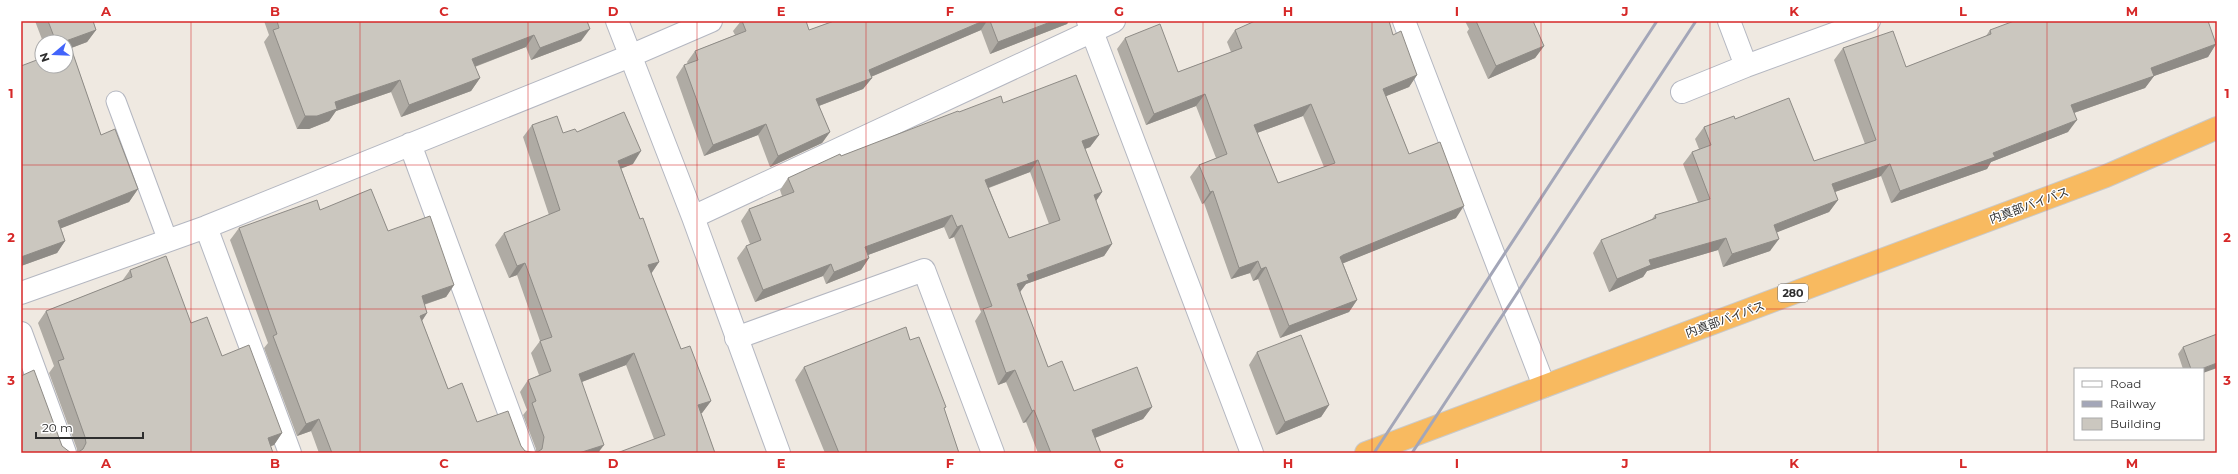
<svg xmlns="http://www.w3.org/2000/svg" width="2238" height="474" font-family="Montserrat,'Noto Sans JP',sans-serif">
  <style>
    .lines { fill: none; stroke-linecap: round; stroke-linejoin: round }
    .service-casing { stroke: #b4b7c1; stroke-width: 21 }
    .minor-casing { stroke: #b4b7c1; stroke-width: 24 }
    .trunk-casing { stroke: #c9c9c9; stroke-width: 24 }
    .service { stroke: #fff; stroke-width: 19 }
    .minor { stroke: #fff; stroke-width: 22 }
    .trunk { stroke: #f8ba60; stroke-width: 22 }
    .rail { stroke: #a3a6b8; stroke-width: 3 }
    .wall { fill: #afaba4; fill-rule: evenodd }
    .shaded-wall { fill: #8e8b86 }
    .building { fill: #cbc7bf; stroke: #8e8b86; fill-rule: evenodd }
    .grid { fill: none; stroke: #d62828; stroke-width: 1; stroke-opacity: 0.55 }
    .labels { text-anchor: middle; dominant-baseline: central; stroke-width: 3; stroke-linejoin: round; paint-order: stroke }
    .shield { fill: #fff; stroke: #6d6d6d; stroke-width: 1 }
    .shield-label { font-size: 11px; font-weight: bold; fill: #2e2e2e }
    .street-label { font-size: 12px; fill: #2e2e2e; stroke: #fff }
    .neatline { fill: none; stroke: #d62828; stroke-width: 1.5 }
    .grid-label { font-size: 13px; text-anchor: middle; font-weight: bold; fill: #d62828 }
  </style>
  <rect width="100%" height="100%" fill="#efe9e1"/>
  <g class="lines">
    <defs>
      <path id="service" d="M116,101l52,140"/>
      <path id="minor" d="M617,21l76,196 86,236
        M1088,21l164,432
        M1404,21l140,365
        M1729,21l17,45
        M1682,92l64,-26 123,-45
        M410,144l114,309
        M693,217l421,-196
        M206,227l84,226
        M21,293l185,-66 424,-171 81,-35
        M21,333l44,120
        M736,338l188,-68 69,183"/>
      <path id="trunk" d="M1366,453l740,-277 111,-48"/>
    </defs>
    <use href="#service" class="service-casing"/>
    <use href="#minor" class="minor-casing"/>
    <use href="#trunk" class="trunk-casing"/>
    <use href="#service" class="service"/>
    <use href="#minor" class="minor"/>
    <use href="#trunk" class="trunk"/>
    <path class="rail" d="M1374,453l283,-432
      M1412,453l284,-432"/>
  </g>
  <path class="wall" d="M35,21h58l3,9 -9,12 -16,6 30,87 37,54 -9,13 -68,26 4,13 -8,12 -36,13v-200h21l24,-24h-23z
    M264,21h323l-6,20 -50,19 -5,-13 -51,20 5,11 -9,13 -70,26 -10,-25 -55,19 -7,10 -20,8h-12l-33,-87 5,-7z
    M741,21h65l3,9 25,-9h235l-2,3 -77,30 -9,-24 -110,47 1,1 -9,11 -44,17 11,26 -8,11 -52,24 -12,-32 -54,21 -28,-79 8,-12 4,-1 -1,-2 8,-11 40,-16 -2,-4z
    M1465,21h68l11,25 -9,12 -47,21 -21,-47 2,-3z
    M1235,30l158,5 24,40 -8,12 -23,9 23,58 47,64 -113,45 14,37 -8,12 -69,26 -22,-59 -5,2 -3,-8 -19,6 -27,-76 -2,1 -12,-27 9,-12 17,-7 -20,-52 -50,19 -29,-76 8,-11 53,34 53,-20 -4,-10zM1303,116l21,51 -46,16 -21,-50z
    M1990,30l226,14 -8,13 -54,19 -9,12 -71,25 -6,19 -77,30 -4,7 -96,34 -10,-27 -46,16 3,8 -9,12 -52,20 -7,19 -47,16 -5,-17 -71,21 -4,6 -34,15 -16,-39 8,-13 51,-21 3,-4 43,-13 -15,-38 9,-12 7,-3 -4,-10 9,-12 31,-8 79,42 51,-17 -31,-84 9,-12 63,19 80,-31z
    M1003,103l96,32 -9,12 -5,2 17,43 -6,9 16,43 -8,12 -78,28 -6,8 28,75 26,24 78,16 -9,12 -48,19 6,15h-63l-12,-31 -3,1 -17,-41 -8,3 -23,-64 6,-9 -27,-75 -5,2 -5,-12 -76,28 1,3 -8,12 -35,14 -3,-8 -68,26 -18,-44 9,-12 4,-2 -9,-23 8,-12 33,-13 -2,-6 8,-12 53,-22 118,-44zM1030,172l19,52 -40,14 -20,-50z
    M532,125l31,8 14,-1 56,32 -12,4 19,51 19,43 -8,11 30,76 30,52 -9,12h-1l14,40 -61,-14 -28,-74 -44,17 16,71h-279l-8,-22 -14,5 -33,-88 4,-5 -38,-103 9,-12 81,-18 68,21 66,54 -8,12 -22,8 3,8 -5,8 26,68 29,33 44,24 4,5 10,2 1,-4 -13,-34 4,-5 -7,-18 8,-12 11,-5 -8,-22 9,-12 -23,-66 -8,3 -14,-33 9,-12 45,-18 -26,-78z
    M130,270l61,53 31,33 60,77 -8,12 -3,1 -194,7v-4l-28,-76 5,-7 -16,-43 8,-12 76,-30z
    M910,340l36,67 -2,2 15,44h-134l-30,-73 9,-13z
    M2183,347l20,22h-20l-5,-15z
    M1257,352l72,53 -8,12 -45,18 -27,-70z"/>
  <path class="shaded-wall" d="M983,21h4l-6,9 -120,51 8,-11z
    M1053,21h16l-2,3 -77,30 8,-12z
    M590,29l-9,12 -50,19 9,-12z
    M96,30l-9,12 -21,8v-8h-3z
    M534,35l-8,12 -63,24 9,-12z
    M2216,44l-8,13 -54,19 -9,12 -83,29 9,-12 80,-37z
    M1544,46l-9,12 -47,21 8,-13z
    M1417,75l-8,12 -35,14 9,-12z
    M480,78l-9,13 -70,26 8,-12z
    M872,78l-9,11 -55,21 8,-11z
    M400,80l-9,12 -55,19 -7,10 -20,8h-12l8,-13 30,-14z
    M1205,94l-9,12 -50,19 8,-11z
    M1311,104l-8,12 -57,21 8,-12z
    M2077,120l-9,12 -77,30 -4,7 -96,34 9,-12 93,-38z
    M766,124l-8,11 -54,21 9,-11z
    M830,132l-8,11 -52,24 8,-11z
    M1099,135l-9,12 -16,6 8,-12z
    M641,151l-8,13 -23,9 8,-12z
    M1038,160l-8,12 -53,20 8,-12z
    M1890,164l-9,12 -58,20 9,-12z
    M138,189l-9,13 -80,31 9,-12z
    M1213,191l-9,12 -2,1 8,-12z
    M1102,192l-8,12v-9z
    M1838,200l-9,12 -64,25 9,-12z
    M1464,206l-8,12 -122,49 6,-10 3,-2z
    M952,215l-8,12 -87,32 8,-12z
    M962,225l-8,12 -5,2 8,-12z
    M1726,238l-8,12 -71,21 -4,6 -34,15 8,-13 32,-19z
    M1779,239l-9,12 -47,16 9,-13z
    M65,241l-8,12 -36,13v-9z
    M1112,244l-8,12 -78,28 -6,8 -3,-8 10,-9z
    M869,258l-8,12 -35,14 8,-12z
    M1258,261l-8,12 -19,6 8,-11z
    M659,262l-8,12 -3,-9z
    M525,263l-8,12 -8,3 8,-12z
    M831,264l-8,12 -68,26 8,-12z
    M1266,267l-8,12 -5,2 8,-12z
    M454,285l-8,12 -33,11 9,-12z
    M1357,300l-8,12 -69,26 9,-12z
    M427,313l-8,12 1,-9z
    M634,353l-8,12 -55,21 8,-12z
    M2217,363v5l-14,5v-4h-2z
    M1015,370l-9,12 -8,3 8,-12z
    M711,401l-9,12 -12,4 8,-12z
    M1329,405l-8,12 -45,18 9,-13z
    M1152,407l-9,12 -59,23 8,-12z
    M1034,410l-8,12 -3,1 9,-12z
    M319,419l-8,12 -14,5 9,-12z
    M282,433l-8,12 -15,5 9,-12z
    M604,445l-6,8h-19z"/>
  <path class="building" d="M48,21h45l3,9 -33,12h-7z
    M277,21h310l3,8 -50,19 -6,-13 -62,24 8,19 -71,27 -9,-25 -65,22 2,7 -20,7h-12l-32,-86 6,-2z
    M742,21h64l3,9 25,-9h149l-114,49 3,8 -56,21 14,33 -52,24 -12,-32 -53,21 -29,-80 14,-5 -3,-9 51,-20z
    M990,21h63l-55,21z
    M1255,21h134l4,14 8,-4 16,44 -34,14 26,65 31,-12 24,64 -121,49 -3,2 17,43 -68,26 -23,-59 -5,2 -3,-8 -19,7 -26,-77 -3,1 -11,-27 28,-11 -22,-60 -51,20 -29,-76 35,-14 18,48 64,-24 -7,-18zM1311,104l24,59 -57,20 -24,-58z
    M1476,21h57l11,25 -48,20z
    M2014,21h194l8,23 -65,24 3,8 -83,29 6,15 -84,33 2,4 -95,34 -10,-27 -58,20 6,16 -64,25 5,14 -47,15 -6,-16 -77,22 2,5 -34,14 -16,-39 55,-22 -1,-3 55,-16 -18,-47 19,-7 -7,-18 30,-11 1,3 54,-21 25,63 62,-21 -33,-92 50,-17 13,36 85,-33 -1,-4z
    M71,48l30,87 14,-6 23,60 -80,32 7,20 -44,16v-191l21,-8v8h24v-16z
    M1076,75l23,60 -17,6 20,51 -8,3 18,49 -85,31 2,5 -12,4 31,83 14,-6 12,30 63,-24 15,40 -60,23 9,23h-50l-17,-43 -2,1 -17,-41 -9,3 -23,-64 9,-3 -30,-81 -5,2 -5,-12 -87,32 4,11 -35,14 -3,-8 -68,26 -17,-44 15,-6 -12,-31 45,-17 -6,-14 52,-24 1,2 117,-45 1,1 42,-16 2,7zM1038,160l22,60 -51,18 -24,-58z
    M624,112l17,39 -23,10 22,58 3,-1 16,44 -11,3 33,84 9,-3 21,55 -13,4 17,48h-98l48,-18 -31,-82 -55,21 25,71 -25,8h-247l-13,-34 -13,5 -33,-88 4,-2 -38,-106 78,-28 3,10 51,-21 17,42 42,-15 24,69 -32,11 5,17 -7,3 28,73 14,-6 15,39 31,-11 13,35 4,5 11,2 6,-4 2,-12 -12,-34 4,-2 -8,-21 23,-9 -11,-30 12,-4 -27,-74 -8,3 -13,-33 56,-23 -28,-85 25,-9 6,17 12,-4 2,3z
    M166,256l25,67 16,-6 15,39 27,-11 33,88 -14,5 5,15h-199h3l6,-4 3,-6 -1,-6 -27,-76 6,-2 -18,-48 86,-34 -2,-7z
    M906,327l4,13 9,-3 27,70 -2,1 15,45h-120l-35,-86z
    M2217,334v29l-16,6h-10l-8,-22z
    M1301,335l28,70 -44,17 -28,-70z
    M34,370l28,76 9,7h-50v-77z"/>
  <path class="grid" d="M191,21v432M360,21v432M528,21v432M697,21v432M866,21v432M1035,21v432M1203,21v432M1372,21v432M1541,21v432M1710,21v432M1878,21v432M2047,21v432M21,165h2196M21,309h2196"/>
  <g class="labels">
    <rect class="shield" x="1778" y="284" width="30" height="18" rx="3"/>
    <g class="shield-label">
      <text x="1793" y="293">280</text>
    </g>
    <g class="street-label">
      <text transform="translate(2029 205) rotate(-20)">内真部バイパス</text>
      <text transform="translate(1725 319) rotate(-20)">内真部バイパス</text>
    </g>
  </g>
  <rect width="2238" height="474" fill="none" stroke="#ffffff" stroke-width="44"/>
  <rect x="2074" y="368" width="130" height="72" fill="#ffffff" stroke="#ababab"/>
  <rect x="2082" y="381" width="20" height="6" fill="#ffffff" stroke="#ababab"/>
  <text x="2110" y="388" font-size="12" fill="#2e2e2e">Road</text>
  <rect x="2082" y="401" width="20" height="6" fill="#a3a6b8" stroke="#ababab"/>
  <text x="2110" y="408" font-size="12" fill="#2e2e2e">Railway</text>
  <rect x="2082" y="418" width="20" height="12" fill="#cbc7bf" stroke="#ababab"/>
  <text x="2110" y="428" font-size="12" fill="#2e2e2e">Building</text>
  <g transform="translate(54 54) rotate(251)"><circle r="19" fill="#ffffff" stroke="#ababab"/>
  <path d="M0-3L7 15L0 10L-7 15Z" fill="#4264fb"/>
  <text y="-6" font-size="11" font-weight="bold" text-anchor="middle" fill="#2e2e2e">N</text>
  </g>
  <path d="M36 432v6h107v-6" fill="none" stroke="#2e2e2e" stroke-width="2"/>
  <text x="42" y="432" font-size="12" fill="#2e2e2e" stroke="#ffffff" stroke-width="3" paint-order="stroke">20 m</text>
  <rect x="22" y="22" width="2194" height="430" class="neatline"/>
  <g class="grid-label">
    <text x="106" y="16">A</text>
    <text x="275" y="16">B</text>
    <text x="444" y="16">C</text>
    <text x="613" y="16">D</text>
    <text x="781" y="16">E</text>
    <text x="950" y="16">F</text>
    <text x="1119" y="16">G</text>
    <text x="1288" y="16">H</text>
    <text x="1457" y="16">I</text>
    <text x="1625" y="16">J</text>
    <text x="1794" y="16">K</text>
    <text x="1963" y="16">L</text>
    <text x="2132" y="16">M</text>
    <text x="11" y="98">1</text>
    <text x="2227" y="98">1</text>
    <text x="11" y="242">2</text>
    <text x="2227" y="242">2</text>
    <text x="11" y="385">3</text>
    <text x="2227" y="385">3</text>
    <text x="106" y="468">A</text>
    <text x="275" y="468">B</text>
    <text x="444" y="468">C</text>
    <text x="613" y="468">D</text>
    <text x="781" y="468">E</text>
    <text x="950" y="468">F</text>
    <text x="1119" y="468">G</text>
    <text x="1288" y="468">H</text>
    <text x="1457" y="468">I</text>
    <text x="1625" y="468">J</text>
    <text x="1794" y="468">K</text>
    <text x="1963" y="468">L</text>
    <text x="2132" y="468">M</text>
  </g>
</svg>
